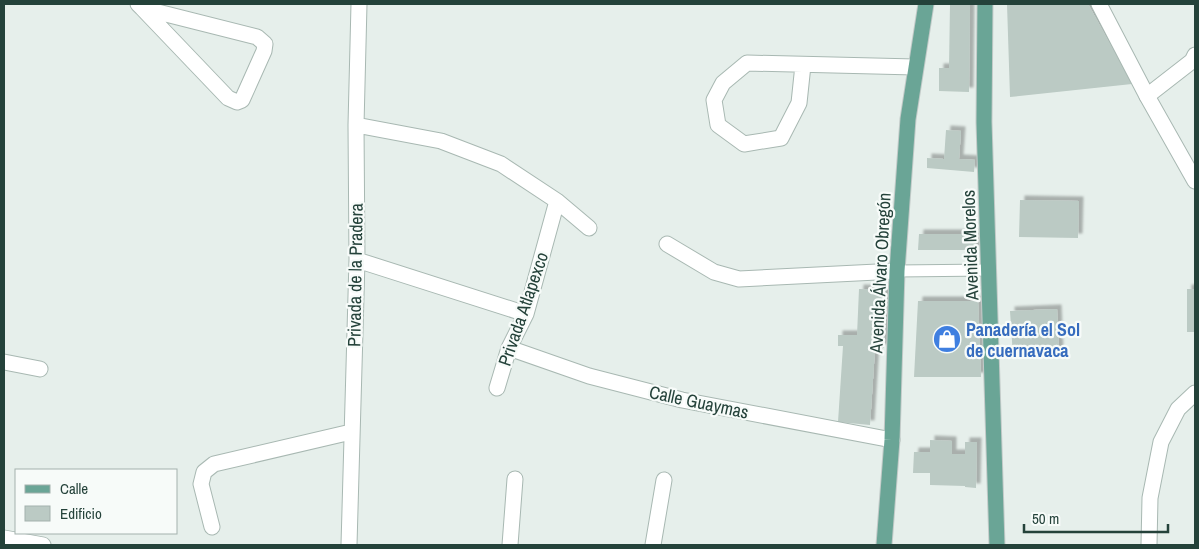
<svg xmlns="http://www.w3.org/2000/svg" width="1199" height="549" font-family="'Archivo Narrow',sans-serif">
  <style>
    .building { fill: #bbcac4; filter: url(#shadow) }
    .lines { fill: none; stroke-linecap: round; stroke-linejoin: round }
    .service-casing { stroke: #a8b8b2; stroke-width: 13 }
    .minor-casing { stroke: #a8b8b2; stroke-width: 17 }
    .tertiary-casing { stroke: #a8b8b2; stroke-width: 17 }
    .primary-casing { stroke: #c2cac8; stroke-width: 17 }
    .service { stroke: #fff; stroke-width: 11 }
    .minor { stroke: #fff; stroke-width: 15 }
    .tertiary { stroke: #fff; stroke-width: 15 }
    .primary { stroke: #6aa596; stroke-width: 15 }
    .labels { text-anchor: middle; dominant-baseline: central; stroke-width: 4.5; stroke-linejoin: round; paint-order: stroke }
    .street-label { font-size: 18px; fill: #24423a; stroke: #f7fbf9 }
    .shop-label { font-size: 18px; font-weight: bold; fill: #366cbe; stroke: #f7fbf9; text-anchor: start }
  </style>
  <defs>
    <filter id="shadow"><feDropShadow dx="4.5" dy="-4.5" stdDeviation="1" flood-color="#0004"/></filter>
  </defs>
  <rect width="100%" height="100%" fill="#e6efeb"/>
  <path class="building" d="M950,4h20l-1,88 -30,-1v-23h10z
    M1007,4h81l44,80 -122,13z
    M946,130l15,1 -2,28 16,1 -1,12 -47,-4v-10l17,1z
    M1020,200l59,1 -1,37 -59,-1z
    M919,234h55l2,16h-58z
    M859,289l27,1 -2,58 -9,1 -5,76 -32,-3 5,-76h-5v-11h19z
    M1187,289h8v43h-8z
    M918,301h60l3,76h-67z
    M1057,309l2,45 -46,2 -3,-45z
    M930,440l22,1v13h13v-12h12l-1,46 -11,-1v-1l-35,-1v-12h-17l1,-21h16z"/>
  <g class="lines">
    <defs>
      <path id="service" d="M897,271l92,-1"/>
      <path id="minor" d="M138,4l4,4 86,90 9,4 5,-2 22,-49 1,-7 -8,-7 -115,-29
        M803,65l-4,38 -18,35 -37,6 -26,-19 -4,-25 9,-17 24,-20 168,4
        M1147,96l45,-35 3,-6
        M356,125l85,16 60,23 56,37 32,27
        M667,244l47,28 25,7 158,-8
        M357,260l169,54
        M509,348l80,28 93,24 210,40
        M4,362l36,7
        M497,388l12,-40 17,-34 31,-113
        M212,527l-11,-43 3,-12 10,-8 137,-32
        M4,538l39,7
        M349,545l8,-285 -1,-135 3,-121
        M510,545l5,-66
        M653,545l11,-65"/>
      <path id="tertiary" d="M1099,4l48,92 48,85
        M1149,545l1,-47 11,-56 17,-33 17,-16"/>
      <path id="primary" d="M985,4l-1,118 13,423
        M884,545l8,-105 5,-169 11,-152 18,-115"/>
    </defs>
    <use href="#service" class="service-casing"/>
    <use href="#minor" class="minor-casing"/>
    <use href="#tertiary" class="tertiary-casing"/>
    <use href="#primary" class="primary-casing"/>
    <use href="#service" class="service"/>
    <use href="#minor" class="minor"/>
    <use href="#tertiary" class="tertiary"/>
    <use href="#primary" class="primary"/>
  </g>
  <defs>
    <symbol id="shop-disc" viewBox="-11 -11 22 22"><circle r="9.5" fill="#3f7fe0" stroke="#f7fbf9"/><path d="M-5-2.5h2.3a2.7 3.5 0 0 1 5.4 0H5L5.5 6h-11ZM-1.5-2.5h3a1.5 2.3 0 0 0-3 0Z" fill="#fff"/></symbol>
  </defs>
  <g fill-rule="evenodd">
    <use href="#shop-disc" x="931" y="323" width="32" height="32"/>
  </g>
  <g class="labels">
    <g class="street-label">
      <text transform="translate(970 245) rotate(-92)">Avenida Morelos</text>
      <text transform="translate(880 273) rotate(-87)">Avenida Álvaro Obregón</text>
      <text transform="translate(355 275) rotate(-89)">Privada de la Pradera</text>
      <text transform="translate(523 309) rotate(-71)">Privada Atlapexco</text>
      <text transform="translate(699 402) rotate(12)">Calle Guaymas</text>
    </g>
    <g class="shop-label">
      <text x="966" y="329">Panadería el Sol<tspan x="966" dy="21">de cuernavaca</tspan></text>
    </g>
  </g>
  <rect width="1199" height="549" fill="none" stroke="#24423a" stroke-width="10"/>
  <rect x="15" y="469" width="162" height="65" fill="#f7fbf9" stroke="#a3b1ad"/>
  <rect x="25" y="485" width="25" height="8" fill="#6aa596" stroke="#a3b1ad"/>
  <text x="60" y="494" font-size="15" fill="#24423a">Calle</text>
  <rect x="25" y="506" width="25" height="15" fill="#bbcac4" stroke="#a3b1ad"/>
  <text x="60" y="519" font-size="15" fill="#24423a">Edificio</text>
  <path d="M1024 524v8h144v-8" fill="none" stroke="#24423a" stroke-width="2.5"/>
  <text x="1032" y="524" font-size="15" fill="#24423a" stroke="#f7fbf9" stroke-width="4" paint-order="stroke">50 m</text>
</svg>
